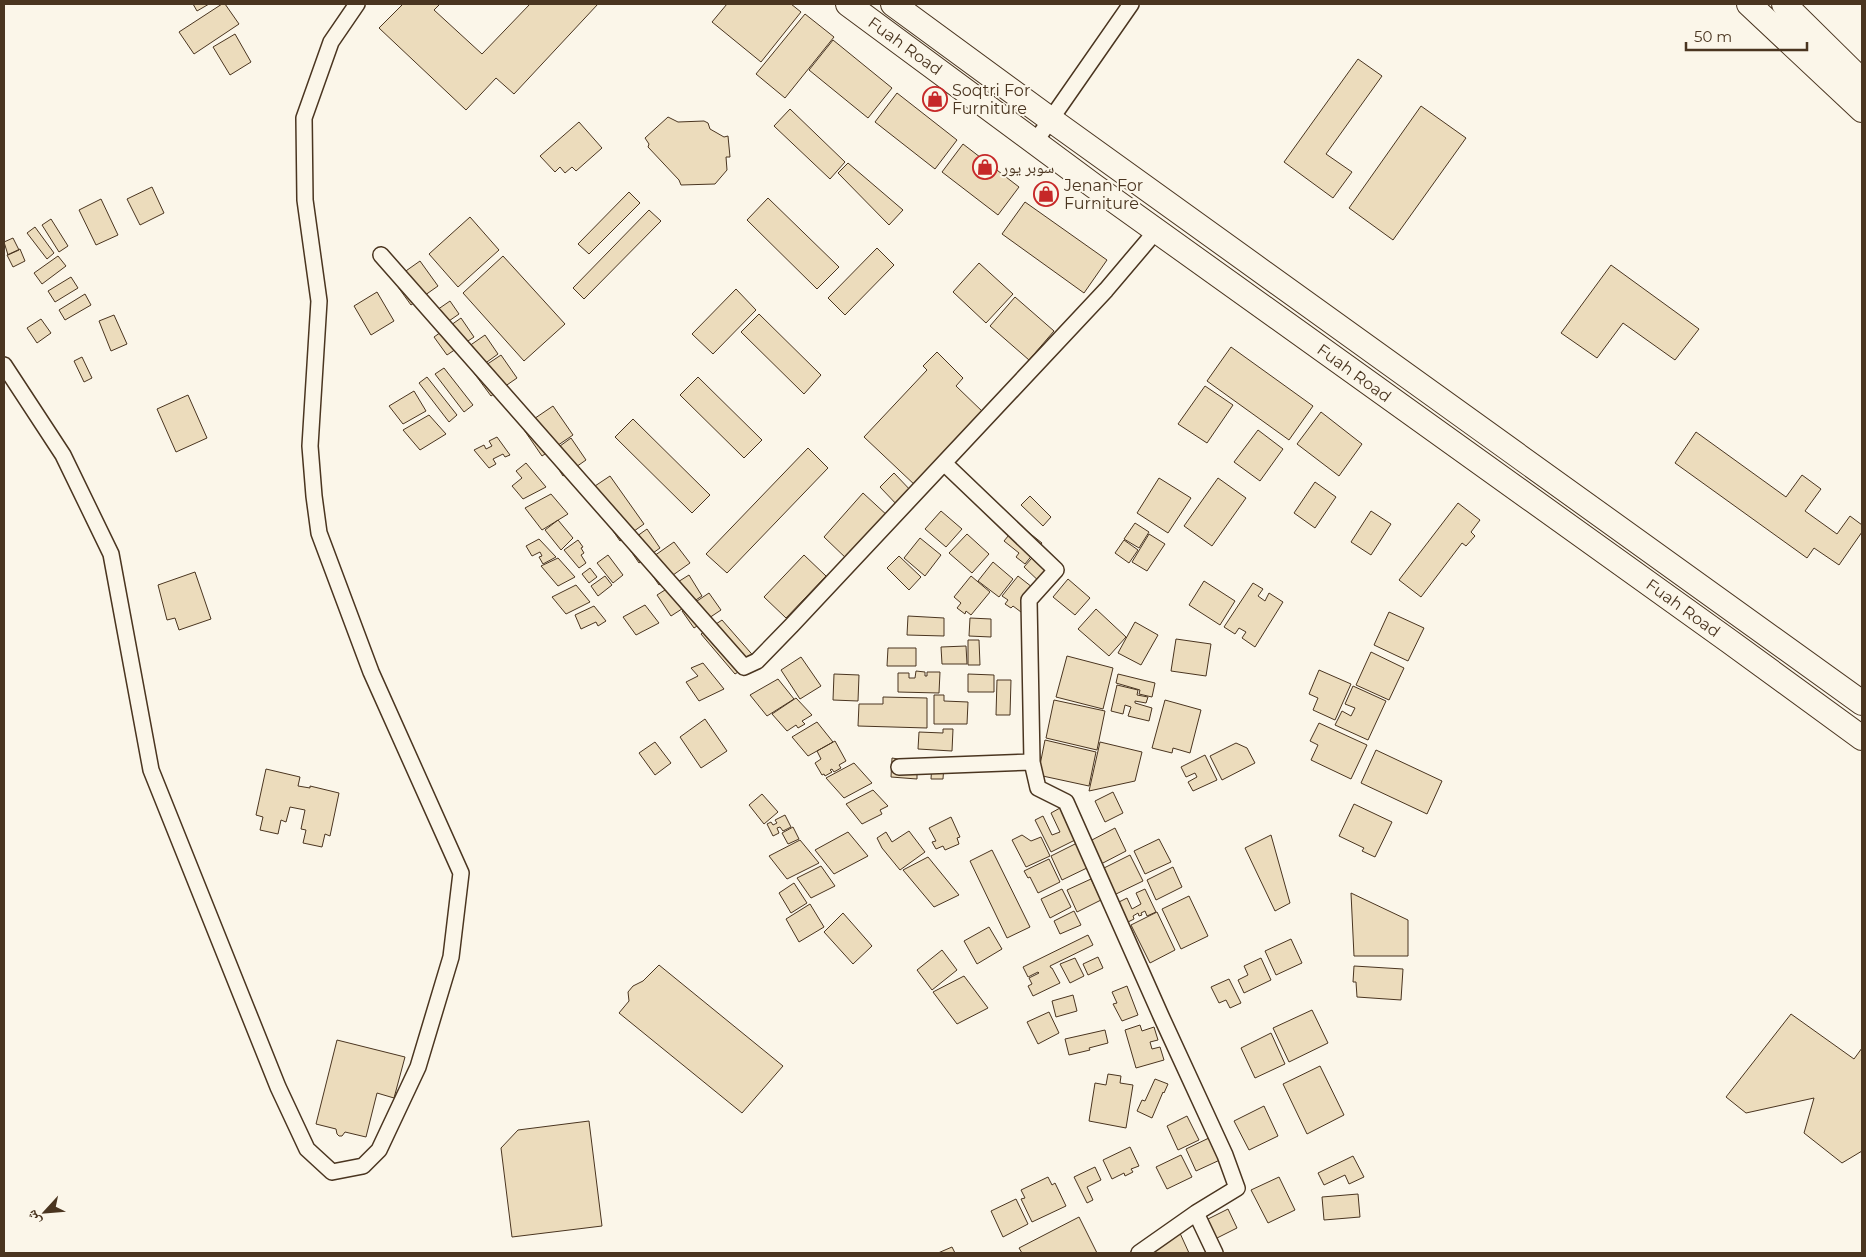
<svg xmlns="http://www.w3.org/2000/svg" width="1866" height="1257" font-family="Montserrat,'Noto Naskh Arabic',sans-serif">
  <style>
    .building { fill: #ecdcbc; stroke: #4a3520 }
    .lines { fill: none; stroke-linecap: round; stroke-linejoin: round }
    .minor-casing { stroke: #4a3520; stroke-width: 18 }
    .trunk-casing { stroke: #4a3520; stroke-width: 26 }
    .minor { stroke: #fbf6e9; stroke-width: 15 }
    .trunk { stroke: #fbf6e9; stroke-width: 24 }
    .labels { text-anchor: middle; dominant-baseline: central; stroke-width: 4; stroke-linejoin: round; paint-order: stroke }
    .street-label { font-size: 16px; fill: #4a3520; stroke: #fbf6e9 }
    .poi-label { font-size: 16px; fill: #4a3520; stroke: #fbf6e9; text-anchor: start }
  </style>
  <rect width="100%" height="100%" fill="#fbf6e9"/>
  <path class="building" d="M193,4h16l-12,7z
    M222,4h3l14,20 -45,30 -15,-22z
    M403,4h37l-6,6 48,44 48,-50h68l-84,90 -18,-16 -30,32 -87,-82z
    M727,4h64l10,8 -40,50 -49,-40z
    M805,14l29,23 -49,61 -29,-24z
    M235,34l16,28 -21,13 -17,-28z
    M833,40l59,48 -24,30 -59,-48z
    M1358,59l24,17 -56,78 26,18 -19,26 -49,-36z
    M897,93l60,47 -22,29 -60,-47z
    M1421,106l45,32 -73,102 -44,-32z
    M790,109l55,53 -15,17 -56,-53z
    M668,117l10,5 26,-1 4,2 2,6 14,8 4,-1 2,21h-4l1,13 -12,14 -34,1 -2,-5 -31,-33 1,-3 -4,-6z
    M579,122l23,26 -26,23 -4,-4 -7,6 -5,-6 -5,5 -15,-16z
    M963,144l56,43 -21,28 -56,-43z
    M848,163l55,47 -14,15 -51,-52z
    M152,187l12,26 -24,12 -13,-26z
    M629,192l11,11 -51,51 -11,-10z
    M768,198l71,69 -22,22 -70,-69z
    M101,199l17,36 -22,10 -17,-35z
    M1025,202l82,58 -23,33 -82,-59z
    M649,210l12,11 -77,78 -11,-11z
    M470,217l29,33 -41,37 -29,-33z
    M51,219l17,27 -9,6 -17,-27z
    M35,227l19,26 -7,6 -20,-26z
    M13,238l6,12 -11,5 -4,-13z
    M877,248l17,17 -49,50 -17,-17z
    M20,249l5,12 -12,6 -6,-12z
    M58,256l8,10 -24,18 -8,-11z
    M503,256l62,68 -41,37 -61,-68z
    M420,261l18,25 -27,19 -18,-25z
    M979,263l34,31 -27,29 -33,-31z
    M1611,265l88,64 -24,31 -52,-37 -26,35 -36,-25z
    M71,277l7,11 -23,14 -7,-11z
    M736,289l20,21 -43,44 -21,-20z
    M377,292l17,29 -23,14 -17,-29z
    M85,294l6,11 -26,15 -6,-10z
    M1015,297l39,34 -25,29 -39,-34z
    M450,301l9,13 -23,16 -7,-10 5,-8z
    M759,314l62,61 -17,19 -63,-62z
    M114,315l13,29 -16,7 -12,-30z
    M461,318l13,19 -27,18 -13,-18z
    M41,319l10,14 -14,10 -10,-15z
    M485,335l13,19 -22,16 -14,-19z
    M1231,347l82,59 -24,34 -82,-59z
    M937,352l26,26 -7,8 29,28 -68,73 -53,-50 63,-67 -4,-4z
    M501,355l16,23 -26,18 -17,-23z
    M82,357l10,21 -8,4 -10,-21z
    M444,368l29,37 -9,7 -29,-38z
    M427,377l30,38 -8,7 -30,-39z
    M698,377l64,63 -18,18 -64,-63z
    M1205,386l28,19 -26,38 -29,-19z
    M414,391l12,20 -23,13 -14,-18z
    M188,395l19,43 -31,14 -19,-43z
    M553,406l20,29 -31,21 -20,-29z
    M1321,412l41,32 -23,32 -42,-32z
    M429,415l17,19 -26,16 -17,-20z
    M633,419l77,76 -18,18 -77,-76z
    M1258,430l25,19 -23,32 -26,-19z
    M1696,432l90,65 16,-22 19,14 -16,22 32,23 13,-18 12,9v7l-23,33 -25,-17 -7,10 -132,-95z
    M497,437l13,18 -5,2 -2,-3 -10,5 3,5 -7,4 -15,-18 10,-5 2,4 6,-3 -3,-5z
    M571,438l15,22 -23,16 -14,-22z
    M808,448l20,20 -101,105 -21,-19z
    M526,463l20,24 -23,12 -11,-13 10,-8 -6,-7z
    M894,473l20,21 -14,14 -20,-21z
    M610,476l34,48 -24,17 -34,-49z
    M1159,478l32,20 -23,35 -31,-20z
    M1218,478l28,20 -34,48 -28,-20z
    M1315,482l21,15 -21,31 -21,-15z
    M863,493l26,24 -40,44 -25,-24z
    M551,494l17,20 -26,16 -17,-22z
    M1030,496l21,21 -8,9 -22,-21z
    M1458,503l22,17 -9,12 4,4 -9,10 -4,-3 -41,54 -22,-17z
    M941,511l21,18 -16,18 -21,-18z
    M1371,511l20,13 -20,31 -20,-13z
    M558,520l15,18 -12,12 -16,-20z
    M1135,523l14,9 -10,16 -15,-9z
    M1018,524l24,19 -17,21 -9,-7 3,-4 -15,-12z
    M647,529l13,19 -21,15 -13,-19z
    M967,534l22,20 -17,19 -23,-20z
    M1149,534l16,10 -18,27 -15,-9z
    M920,538l21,17 -16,21 -21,-18z
    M539,539l17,18 -13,7 -4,-7 3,-1 -2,-4 -8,4 -6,-10z
    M578,540l5,7 -2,1 3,5 -3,2 5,8 -7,5 -15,-18z
    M1124,540l14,10 -9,13 -14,-10z
    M674,542l16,21 -31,22 -15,-22z
    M1039,550l20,19 -15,17 -20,-19z
    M608,555l15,20 -10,8 -16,-20z
    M804,555l22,21 -40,42 -22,-21z
    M899,556l22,21 -12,13 -22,-22z
    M558,558l17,19 -17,9 -17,-20z
    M993,562l20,17 -14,18 -21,-16z
    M590,568l7,9 -8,6 -7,-9z
    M195,572l16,47 -32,11 -4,-12 -8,2 -9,-35z
    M689,575l13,21 -31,20 -14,-21z
    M605,576l7,9 -14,11 -7,-10z
    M971,576l19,16 -19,23 -5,-4 -1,3 -8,-6 4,-5 -7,-6z
    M1018,576l19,15 -16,21 -8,-6 -2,2 -6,-4 3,-4 -6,-4z
    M1068,579l22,19 -15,17 -22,-18z
    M1204,581l31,20 -15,24 -31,-20z
    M1253,583l10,6 -5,7 7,5 4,-8 14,9 -28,45 -13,-9 4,-6 -7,-4 -4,6 -11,-7z
    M576,585l14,17 -24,12 -14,-17z
    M709,593l12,17 -27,18 -12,-17z
    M645,605l14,18 -23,12 -13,-18z
    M594,606l12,15 -8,5 -2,-4 -15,7 -6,-14z
    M1096,609l30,28 -17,19 -31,-27z
    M1389,612l35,16 -16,33 -34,-16z
    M908,616l36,2v18l-37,-1z
    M970,618l21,1v18l-22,-1z
    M722,620l35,40 -22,14 -34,-40z
    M1135,622l23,13 -17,30 -23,-12z
    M1176,639l35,5 -5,32 -35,-5z
    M968,640h11l1,25h-12z
    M966,646l1,18h-25l-1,-17z
    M888,648h28v18h-29z
    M1371,652l33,16 -15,32 -33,-15z
    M1067,656l46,12 -10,41 -47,-12z
    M801,657l20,29 -21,13 -19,-29z
    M703,663l21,26 -25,12 -13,-19 12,-6 -7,-8z
    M1319,670l32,14 -16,36 -22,-10 5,-12 -9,-4z
    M916,671l9,1v4h2v-4h13l-1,21 -41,-1v-19h11v5h6z
    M834,674l25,1 -1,26 -25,-1z
    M968,674l26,1v17h-26z
    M1118,674l37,9 -3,14 -13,-3 1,-4 -24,-7z
    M778,679l16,20 -27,17 -17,-21z
    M997,680h14l-1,35h-14z
    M1117,685l21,5 -1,5 11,2 -2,6 -11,-2v2l17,5 -3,13 -21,-5 3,-9 -6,-2 -2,9 -12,-3z
    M1353,686l33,15 -18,39 -33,-15 7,-14 9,5 4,-8 -10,-4z
    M934,695h10v6l24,1 -1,22h-33z
    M883,697l44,1v30l-69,-2 1,-22h24z
    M796,698l16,17 -10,6 3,3 -7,4 -2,-3 -9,6 -15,-17z
    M1054,700l51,11 -8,39 -51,-12z
    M1165,700l36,10 -11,43 -17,-5 -1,5 -20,-5z
    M705,719l22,32 -26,17 -21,-31z
    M817,722l16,20 -25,14 -16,-19z
    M1319,723l48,22 -16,34 -40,-19 7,-15 -8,-4z
    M943,729h10l-1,22 -34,-2 1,-17 24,1z
    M1045,740l51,12 -7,34 -51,-11z
    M835,741l11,20 -7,4 2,3 -7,4 -2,-3 -2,1 2,2 -7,4 -1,-2 -2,1 -7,-12 6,-4 -4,-8z
    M655,742l16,21 -16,12 -16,-22z
    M1100,742l42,10 -7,29 -46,10z
    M1236,743l11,5 8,15 -33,17 -12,-24z
    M1376,750l66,31 -15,33 -66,-31z
    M1205,755l12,25 -24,11 -5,-9 9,-5 -2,-4 -9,4 -5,-10z
    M892,758l6,1v7h19v13l-26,-2z
    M854,763l18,20 -28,15 -18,-20z
    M932,763l12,1 -1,15h-12z
    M266,769l34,8 -2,9 12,2v-2l29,7 -9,43 -5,-2 -3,13 -19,-4 3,-13 -5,-1 4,-19 -15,-3 -4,15 -5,-2 -3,14 -18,-4 3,-13 -7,-2z
    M873,790l15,16 -8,4 2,4 -20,10 -16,-20z
    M1113,792l10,21 -18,9 -10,-21z
    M762,794l16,18 -14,12 -15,-19z
    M1354,804l38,18 -17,35 -13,-6 2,-3 -25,-12z
    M1060,808l15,32 -24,12 -16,-32 8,-4 9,19 8,-3 -9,-19z
    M785,815l6,12 -8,4 -3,-4 -3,1 2,5 -6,3 -6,-12 4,-2 2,3 4,-2 -2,-3z
    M951,817l9,20 -3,1 2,6 -14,6 -2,-4 -7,3 -4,-7 4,-1 -7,-13z
    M793,827l6,12 -11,5 -6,-11z
    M1115,828l11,23 -25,13 -11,-23z
    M909,831l16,21 -25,18 -18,-22 -5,-10 9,-6 6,10z
    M848,832l20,24 -34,18 -19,-24z
    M1022,835l9,6 10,-4 9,19 -24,11 -14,-27z
    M1271,835l19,68 -15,8 -30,-63z
    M1159,839l12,23 -26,12 -11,-23z
    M800,840l19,23 -32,16 -18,-23z
    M1077,843l12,24 -27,13 -11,-24z
    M992,850l38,77 -23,11 -37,-77z
    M1130,855l13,26 -29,14 -12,-26z
    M928,857l31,38 -25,12 -31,-37z
    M1049,859l11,23 -22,11 -8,-16 -2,1 -4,-7z
    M821,866l14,20 -24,12 -14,-20z
    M1173,867l9,20 -26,13 -9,-20z
    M1091,879l10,21 -24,12 -10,-22z
    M794,883l13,20 -16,10 -12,-20z
    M1062,889l9,18 -21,11 -9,-19z
    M1145,889l11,23 -9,4 -2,-5 -4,2 1,2 -3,1 -1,-3 -5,3 1,3 -6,3 -9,-20 8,-4 5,11 9,-5 -5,-11z
    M1351,893l57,27v36h-54z
    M1189,896l19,40 -27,13 -19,-40z
    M810,904l14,23 -25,15 -13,-23z
    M1074,911l7,14 -21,9 -6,-13z
    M1157,912l18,38 -25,13 -19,-38z
    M843,913l29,33 -19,18 -29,-32z
    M989,927l13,22 -25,15 -13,-23z
    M1088,935l5,10 -43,21 1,2h1l8,15 -27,13 -5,-10 4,-2 -3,-6 10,-5 -1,-1 -10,5 -5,-10z
    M1291,939l11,24 -26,12 -11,-24z
    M942,950l15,20 -25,20 -15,-20z
    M1098,957l5,11 -15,7 -5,-11z
    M1075,958l9,18 -14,7 -10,-19z
    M1261,958l10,22 -27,13 -6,-13 10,-5 -4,-9z
    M659,965l124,101 -41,47 -123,-100 10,-12 -1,-9 5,-6 10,-5z
    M1354,966l49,3 -2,31 -44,-3 -1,-15h-3z
    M964,976l24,32 -31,16 -24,-32z
    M1229,979l12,24 -11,5 -4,-8 -7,3 -8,-16z
    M1127,986l11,29 -16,6 -9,-17 4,-1 -5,-11z
    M1073,995l4,16 -21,6 -4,-16z
    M1312,1010l16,33 -39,19 -16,-34z
    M1049,1012l10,21 -21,11 -11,-22z
    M1791,1014l63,45 8,-11v103l-20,12 -38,-30 10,-35 -68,15 -20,-16z
    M1140,1025l2,6 12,-4 4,13 -8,2 2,7 8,-2 4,13 -28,8 -11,-38z
    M1105,1030l3,13 -19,5 1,2 -21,5 -4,-16z
    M1271,1033l14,31 -30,14 -14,-30z
    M337,1040l68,17 -11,41 -17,-5 -11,44 -21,-5 -3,4h-3l-2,-2 -1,-5 -20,-5z
    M1320,1066l24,49 -37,19 -24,-50z
    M1108,1074l13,2 -1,7 13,2 -7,43 -37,-7 6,-38 11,2z
    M1155,1079l13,5 -4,9 -1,-1 -11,26 -15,-7 5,-11 3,1z
    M1264,1106l14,30 -29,14 -15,-29z
    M1187,1116l12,24 -21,10 -11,-24z
    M589,1121l13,105 -90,11 -11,-89 17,-18z
    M1211,1137l11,22 -26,12 -10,-22z
    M1130,1147l9,19 -8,3 2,3 -8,4 -1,-3 -12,6 -9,-19z
    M1181,1155l11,22 -25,12 -11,-22z
    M1353,1156l11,21 -15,7 -4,-9 -21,10 -6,-12z
    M1095,1167l6,13 -14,7 6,13 -6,3 -13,-26z
    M1048,1177l4,8 3,-2 11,23 -34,16 -11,-23 4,-1 -4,-8z
    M1279,1177l16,33 -27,13 -17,-33z
    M1358,1194l2,23 -36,3 -2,-23z
    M1016,1199l12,25 -25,13 -12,-26z
    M1228,1209l9,19 -24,12 -9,-19z
    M1079,1217l18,36h-75l-3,-5z
    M1179,1231l10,22h-44z
    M952,1247l3,6h-17z"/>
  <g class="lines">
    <defs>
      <path id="minor" d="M1035,142l96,-138
        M381,255l363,412 13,-6 35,-36 314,-335 50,-59
        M4,365l59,90 48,99 40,216 127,317 29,62 25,23 31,-6 16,-16 39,-83 33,-110 10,-84 -90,-201 -52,-139 -5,-37 -4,-50 9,-145 -14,-101 -1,-82 27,-76 26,-38
        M1032,762l6,26 28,14 95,214 64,139 12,33 -41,25 -57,40
        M899,767l133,-5 -3,-162 27,-30 -112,-107
        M1196,1213l19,40"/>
      <path id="trunk" d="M848,4l246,182 635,455 133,97
        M893,4l157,115 812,584
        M1749,4l113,106
        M1784,4l78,77"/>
    </defs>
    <use href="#minor" class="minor-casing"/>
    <use href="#trunk" class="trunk-casing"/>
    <use href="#minor" class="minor"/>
    <use href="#trunk" class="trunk"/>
  </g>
  <defs>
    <symbol id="shop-ring" viewBox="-11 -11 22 22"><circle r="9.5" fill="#fbf6e9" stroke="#c62828" stroke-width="1.5"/><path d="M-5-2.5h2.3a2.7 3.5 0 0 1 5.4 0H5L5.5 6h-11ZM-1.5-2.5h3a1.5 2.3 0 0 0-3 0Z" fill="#c62828"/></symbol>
  </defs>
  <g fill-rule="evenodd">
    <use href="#shop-ring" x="921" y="85" width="28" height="28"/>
    <use href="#shop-ring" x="971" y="153" width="28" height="28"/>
    <use href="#shop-ring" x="1032" y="180" width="28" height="28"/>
  </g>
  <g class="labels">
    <g class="street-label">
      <text transform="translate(905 46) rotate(36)">Fuah Road</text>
      <text transform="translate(1354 373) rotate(36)">Fuah Road</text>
      <text transform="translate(1683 608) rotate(36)">Fuah Road</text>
    </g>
    <g class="poi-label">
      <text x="952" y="90">Soqtri For<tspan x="952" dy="18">Furniture</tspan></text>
      <text x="1002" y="167">سوبر يور</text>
      <text x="1064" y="185">Jenan For<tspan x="1064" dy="18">Furniture</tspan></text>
    </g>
  </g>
  <rect width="1866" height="1257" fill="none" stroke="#4a3520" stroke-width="10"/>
  <g transform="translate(45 1212) rotate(244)" stroke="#fbf6e9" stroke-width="4" paint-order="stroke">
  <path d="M0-4L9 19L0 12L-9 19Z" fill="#4a3520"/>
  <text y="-8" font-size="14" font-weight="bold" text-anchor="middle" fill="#4a3520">ش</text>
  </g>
  <path d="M1686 42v8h121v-8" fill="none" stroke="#4a3520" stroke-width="2.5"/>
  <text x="1694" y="42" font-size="15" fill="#4a3520" stroke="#fbf6e9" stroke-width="4" paint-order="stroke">50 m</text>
</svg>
